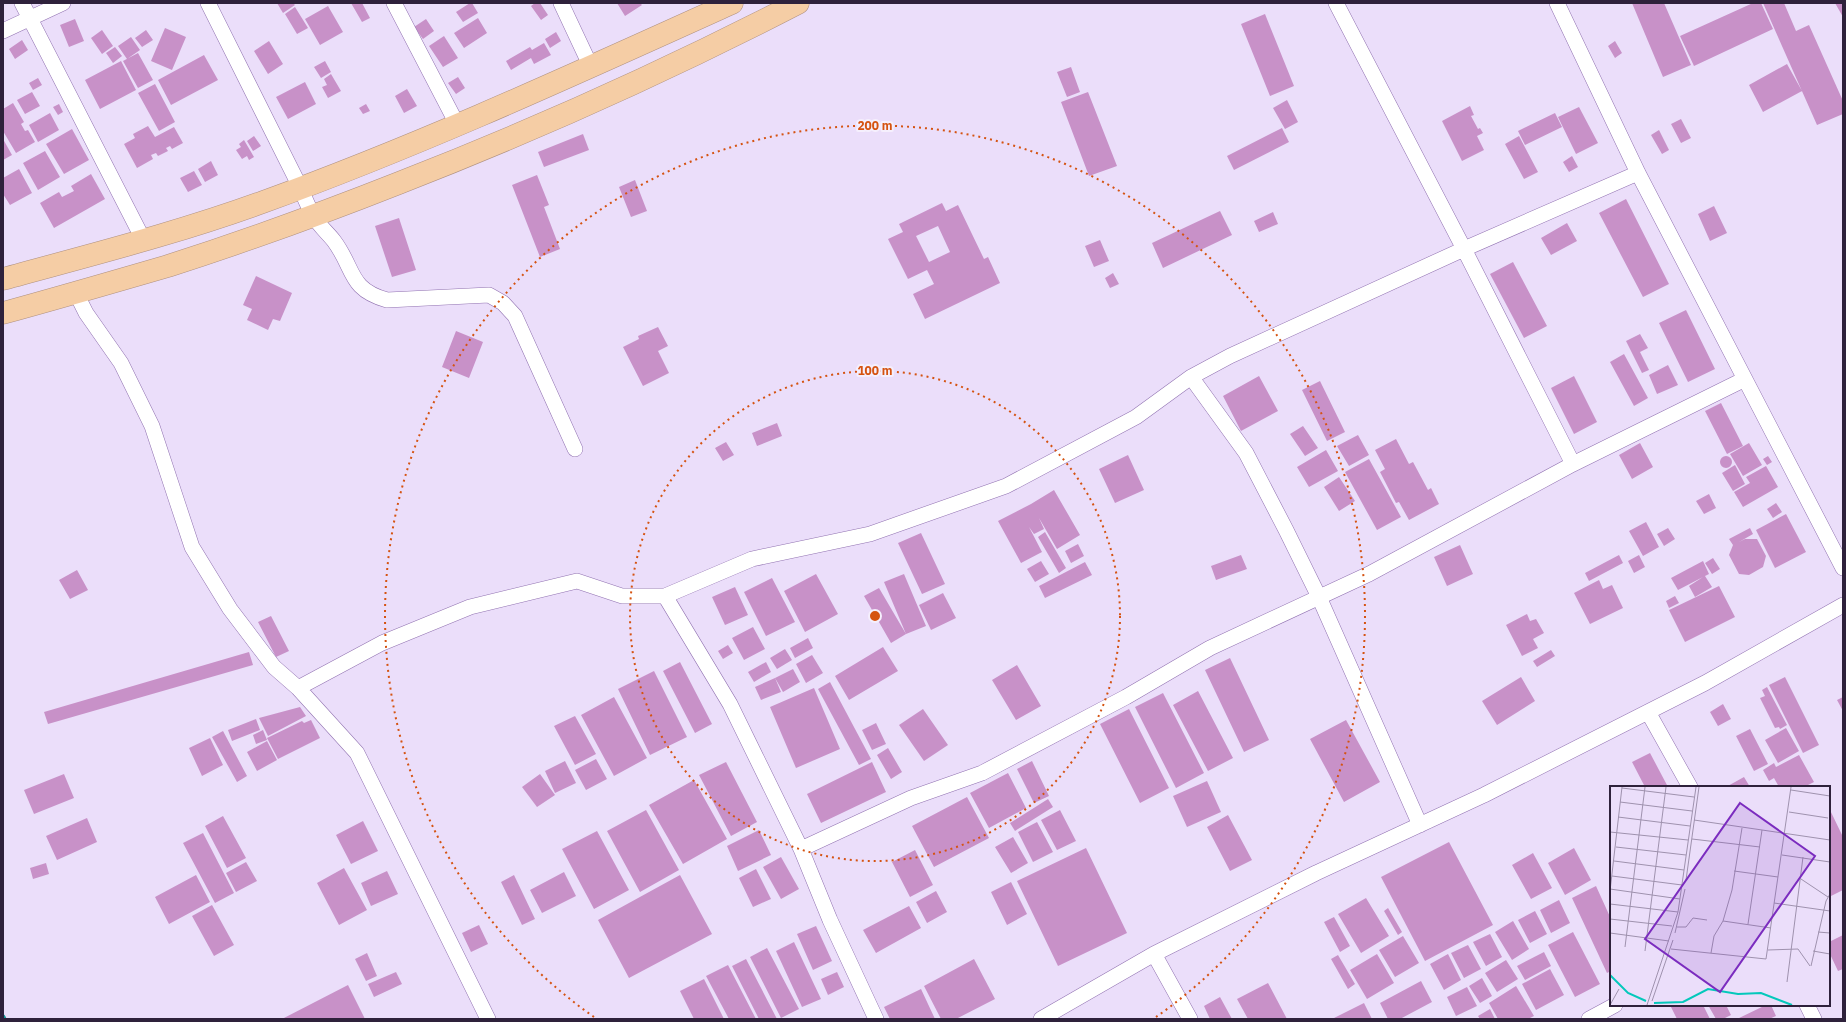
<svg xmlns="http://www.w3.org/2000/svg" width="1846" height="1022" font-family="'IBM Plex Sans',sans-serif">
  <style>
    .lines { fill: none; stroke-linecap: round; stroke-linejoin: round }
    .stream { stroke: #119695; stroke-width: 5 }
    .building { fill: #c891c8; fill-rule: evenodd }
    .street-casing { stroke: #9172b1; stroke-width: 16 }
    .highway-casing { stroke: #af9180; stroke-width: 23 }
    .street { stroke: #fff; stroke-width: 15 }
    .highway { stroke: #f5cda5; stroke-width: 22 }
    .ring { fill: none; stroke: #d55311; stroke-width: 2; stroke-dasharray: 2 4 }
    .inset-river { fill: none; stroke: #04c8bb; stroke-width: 2 }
    .inset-road { fill: none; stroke: #9f92ae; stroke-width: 1 }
    .view { fill: #7b2cbf; fill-opacity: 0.15; stroke: #7b2cbf; stroke-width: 2 }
    .inset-edge { fill: none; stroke: #2e213b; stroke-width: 2 }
    .centre { fill: #d55311; stroke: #f5effd; stroke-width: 2 }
    .ring-label { font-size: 12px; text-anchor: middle; font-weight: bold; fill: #d55311; stroke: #f5effd; stroke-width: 4; stroke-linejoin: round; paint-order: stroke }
  </style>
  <rect width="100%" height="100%" fill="#ebdefa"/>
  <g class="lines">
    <path class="stream" d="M3,1017l1,2"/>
  </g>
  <path class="building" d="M277,3h16l2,2 -12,8z
    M351,3h11l8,15 -8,4z
    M470,3h2l6,10 -15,9 -7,-10z
    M535,3h5l8,12 -7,5 -10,-14z
    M617,3h23l2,2 -17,11z
    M1632,3h32l27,62 -28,12z
    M1753,3h8l12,26 -79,37 -14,-30z
    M1763,3h21l12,28 13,-6 34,76v13l-26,11z
    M1835,3h8v14z
    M328,6l15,26 -23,13 -15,-26z
    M295,7l13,21 -11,6 -12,-20z
    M1265,14l29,72 -24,10 -29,-72z
    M478,18l9,15 -23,15 -10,-15z
    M75,19l9,22 -15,6 -9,-22z
    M426,19l8,12 -11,8 -9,-12z
    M165,28l21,9 -14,33 -21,-9z
    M102,30l11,16 -11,8 -11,-16z
    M146,30l7,10 -11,7 -7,-9z
    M556,32l5,9 -11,7 -5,-9z
    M444,36l14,22 -15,9 -14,-21z
    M131,37l9,13 -13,9 -9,-13z
    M22,40l6,10 -13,9 -6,-10z
    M269,41l14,23 -15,10 -14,-23z
    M1615,41l7,12 -7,5 -7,-12z
    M544,43l7,12 -17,9 -3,-6 -20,12 -5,-9 24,-14 2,3z
    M115,47l7,9 -9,7 -7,-10z
    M138,53l15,27 -15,8 -15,-27z
    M204,55l14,25 -47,25 -13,-25z
    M121,61l15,29 -36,19 -15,-29z
    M325,61l6,11 -10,6 -7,-11z
    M1787,64l15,27 -39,21 -14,-27z
    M1071,67l9,25 -13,5 -10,-25z
    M331,74l10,17 -13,7 -6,-11 5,-2 -3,-6z
    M458,77l7,11 -9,6 -8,-11z
    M38,78l4,7 -9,5 -4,-7z
    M305,82l11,22 -28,15 -12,-22z
    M155,84l20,38 -16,9 -21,-38z
    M407,89l10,17 -13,7 -9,-17z
    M32,92l8,14 -15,8 -8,-14z
    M1088,92l29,74 -28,10 -28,-74z
    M1287,100l11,22 -13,7 -12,-21z
    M13,103l11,19 -3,2 4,7 3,-1 7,12 -19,11 -13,-22v-22z
    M59,104l4,8 -5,3 -5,-8z
    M366,104l4,7 -7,3 -4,-6z
    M1470,106l4,9 -3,1 7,13 2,-1 3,5 -6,3 7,14 -22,11 -20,-40z
    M1579,107l19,36 -22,11 -18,-37z
    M50,113l9,17 -21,12 -9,-17z
    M1555,113l7,14 -37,18 -7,-14z
    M1681,119l10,19 -10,5 -10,-19z
    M148,126l7,11 19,-10 9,16 -11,6 -2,-3 -4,2 2,3 -10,5 -2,-3 -5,2 2,4 -16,9 -13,-24 11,-6 -2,-4z
    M1282,128l7,14 -55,28 -7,-14z
    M72,129l17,31 -25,14 -18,-30z
    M1659,130l10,20 -7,4 -11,-19z
    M583,134l6,16 -45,17 -6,-15z
    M254,136l7,10 -8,5 -6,-10z
    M1519,136l19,36 -14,7 -19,-35z
    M3,139l9,16 -9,5z
    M244,140l10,17 -5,3 -2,-4 -5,3 -6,-9 5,-3 -2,-3z
    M45,151l15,26 -22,13 -15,-27z
    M1572,156l6,11 -9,5 -6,-10z
    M211,161l7,14 -13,7 -7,-13z
    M19,169l13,24 -22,12 -7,-11v-16z
    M194,171l8,14 -14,7 -8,-14z
    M91,174l14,25 -51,29 -14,-25 19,-11 3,5 12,-6 -3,-5z
    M537,175l12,30 -5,2 16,42 -20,8 -28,-72z
    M635,180l12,31 -16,6 -12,-30z
    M1626,199l43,85 -26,13 -44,-84z
    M942,203l4,8 12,-6 26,54 4,-2 12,26 -75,36 -12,-25 21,-10 -7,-14 -19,9 -20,-40 15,-7 -4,-8zM938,226l12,26 -21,10 -13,-26z
    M1714,206l13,27 -17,8 -12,-27z
    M1220,211l12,24 -69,33 -11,-25z
    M1273,212l5,12 -19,8 -5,-11z
    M399,218l17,52 -24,7 -17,-51z
    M1567,223l10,18 -26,14 -10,-17z
    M1100,240l9,21 -15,6 -9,-21z
    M1513,262l34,64 -23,12 -34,-64z
    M1113,273l6,11 -9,4 -5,-10z
    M256,276l36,17 -12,28 -7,-2 -5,11 -21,-10 5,-11 -9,-4z
    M1686,310l29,59 -27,13 -29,-59z
    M658,327l10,19 -10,5 11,22 -26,13 -20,-39 16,-8 -1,-3z
    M456,331l27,11 -14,36 -27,-11z
    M1640,334l8,14 -8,4 9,18 -7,3 -16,-32z
    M1624,354l24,44 -14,8 -24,-44z
    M1668,365l10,20 -21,9 -8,-19z
    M1259,376l19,35 -37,20 -18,-35z
    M1574,376l23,46 -23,12 -23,-46z
    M1320,381l25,51 -18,9 -25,-51z
    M1721,403l22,43 -16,8 -22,-43z
    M777,423l5,13 -25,10 -5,-13z
    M1303,426l15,22 -13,8 -15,-22z
    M1358,435l11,20 -20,11 -12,-20z
    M1396,439l13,25 4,-2 15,28 3,-2 8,16 -30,16 -10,-18 -3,1 -16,-31 5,-3 -10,-19z
    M726,442l8,13 -11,6 -8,-13z
    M1640,443l13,24 -21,12 -13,-24z
    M1749,443l13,22 -19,11 -13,-22z
    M1326,450l12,21 -29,16 -12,-20z
    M1128,455l16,35 -29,13 -16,-34z
    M1720 462a6 6 0 1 1 12 0a6 6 0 1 1-12 0Z
    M1768,456l4,6 -5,3 -4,-6z
    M1369,459l32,58 -24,13 -32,-58z
    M1735,465l10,19 -12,7 -11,-18z
    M1766,466l12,21 -35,20 -9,-15 16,-9 -4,-6z
    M1339,477l16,24 -16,10 -15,-24z
    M1054,490l26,45 -23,14 -18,-31 5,11 -10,5 -5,-7 13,25 -21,11 -23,-42 33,-17z
    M1709,494l7,14 -12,6 -8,-13z
    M1776,503l6,9 -9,6 -6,-9z
    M1786,514l20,38 -31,16 -19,-38z
    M1646,522l13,25 -16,9 -14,-25z
    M1668,528l7,11 -11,7 -7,-12z
    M1750,528l3,6 -14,8 6,-3h12l9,17 -3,11 -14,8 -10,-1 -10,-19 4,-10 -4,-6z
    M1045,532l21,36 -7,5 -21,-36z
    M921,533l24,51 -23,10 -24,-51z
    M1078,544l6,12 -13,7 -6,-12z
    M1460,545l13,29 -26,12 -13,-29z
    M1241,555l6,14 -31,11 -5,-14z
    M1619,555l4,8 -34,18 -4,-8z
    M1639,555l6,12 -11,6 -6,-12z
    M1713,558l7,11 -8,5 -7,-11z
    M1041,561l8,13 -14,8 -8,-13z
    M1703,561l6,13 -4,2 7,11 -17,10 -6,-11 14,-9 -25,13 -7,-12z
    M1085,562l7,13 -47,23 -6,-12z
    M77,570l11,20 -18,9 -11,-19z
    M816,574l22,40 -33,18 -21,-41z
    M904,574l22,52 -20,8 -22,-52z
    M772,578l23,44 -29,14 -22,-44z
    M1599,580l4,9 9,-4 11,23 -33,16 -16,-31z
    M1719,586l16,31 -50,25 -16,-32z
    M735,587l13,28 -23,10 -13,-28z
    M879,588l27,46 -15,9 -27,-47z
    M943,593l13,25 -25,12 -12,-25z
    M1675,596l4,7 -10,5 -3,-7z
    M1527,614l3,7 6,-2 8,14 -11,6 5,9 -16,8 -16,-31z
    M271,616l18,35 -13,6 -18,-35z
    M753,627l12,22 -21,11 -12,-22z
    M808,638l5,10 -18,10 -5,-10z
    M728,645l5,8 -10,6 -5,-8z
    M883,647l15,24 -49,29 -14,-24z
    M785,649l7,11 -15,9 -7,-11z
    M1551,650l4,6 -18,11 -4,-6z
    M249,652l4,13 -205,59 -4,-12z
    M812,655l11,18 -17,10 -10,-19z
    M1230,658l39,82 -25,12 -39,-82z
    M680,662l32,62 -17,9 -32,-62z
    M766,662l5,10 -17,10 -6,-10z
    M1017,665l24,41 -25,14 -24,-40z
    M793,669l7,13 -17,10 -8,-14z
    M654,671l33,66 -37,18 -32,-66z
    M1521,677l14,24 -38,24 -15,-24z
    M1785,677l34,68 -16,8 -34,-68z
    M775,678l6,14 -20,8 -6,-13z
    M830,682l41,77 -12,6 -41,-76z
    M1767,687l20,38 -7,4 -1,-2 -4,1 -15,-30 5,-2 -3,-6z
    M814,688l26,61 -44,19 -26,-61z
    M1198,691l35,67 -25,13 -35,-66z
    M1163,693l41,80 -28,15 -41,-81z
    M614,697l33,61 -33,18 -33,-61z
    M1843,697v14l-6,-11z
    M1723,704l8,15 -13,7 -8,-14z
    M300,707l6,9 -38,20 -9,-18z
    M923,709l25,36 -24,16 -25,-36z
    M1129,709l40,79 -29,15 -40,-79z
    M575,716l21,38 -21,11 -21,-39z
    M256,719l4,11 -28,11 -4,-11z
    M311,720l9,18 -42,21 -11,-21 35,-17 2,2z
    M1346,720l34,62 -36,20 -34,-63z
    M876,723l10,21 -14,6 -10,-20z
    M1786,728l13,23 -21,12 -13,-23z
    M1750,729l18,35 -14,7 -18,-35z
    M263,730l4,10 -11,4 -3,-9z
    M223,731l24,45 -10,6 -25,-45z
    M210,738l13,27 -21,11 -13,-28z
    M267,741l10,19 -20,11 -10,-19z
    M888,748l14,24 -11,7 -14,-24z
    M1650,753l18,34h-23l-13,-25z
    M1799,755l15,27 -10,5h-25l-5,-9 -5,3 -6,-11 11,-7 2,4z
    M596,759l11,20 -21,11 -11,-20z
    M565,761l11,22 -21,10 -10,-22z
    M1032,761l17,35 -15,7 -17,-34z
    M726,762l31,60 -26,14 -32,-61z
    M872,762l14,30 -65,31 -14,-29z
    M1008,773l18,35 -37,20 -19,-35z
    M64,774l10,24 -40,16 -10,-24z
    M540,774l15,21 -18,12 -15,-20z
    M1744,777l6,10h-24z
    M694,780l33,59 -44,25 -34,-59z
    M1207,781l14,31 -34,15 -14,-31z
    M967,797l22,41 -55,29 -22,-41z
    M1048,799l5,8 -38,24 -5,-8z
    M1829,808l14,29v53l-14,7z
    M646,810l33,60 -39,22 -33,-61z
    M1060,810l16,31 -19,9 -16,-30z
    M1228,815l24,45 -22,11 -23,-44z
    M223,816l23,42 -19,10 -22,-42z
    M87,818l10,24 -40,18 -11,-24z
    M363,821l15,30 -27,13 -15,-29z
    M1037,822l16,30 -20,10 -15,-30z
    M759,830l12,25 -33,16 -11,-25z
    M597,831l32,59 -35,19 -32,-60z
    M203,833l31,60 -19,10 -32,-60z
    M1013,837l15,26 -17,10 -16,-26z
    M1449,842l44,83 -68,36 -44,-84z
    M1086,848l41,85 -69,33 -41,-85z
    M1574,848l17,32 -26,15 -17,-32z
    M915,850l18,35 -23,12 -18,-35z
    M1533,853l19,35 -21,11 -19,-34z
    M781,857l18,32 -18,10 -18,-32z
    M246,862l11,19 -21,11 -10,-19z
    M46,863l3,11 -16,5 -3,-11z
    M344,868l23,42 -28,15 -22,-42z
    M756,869l15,30 -18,8 -14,-29z
    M387,871l11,23 -27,12 -10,-23z
    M564,872l12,24 -34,17 -12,-23z
    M196,875l14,27 -41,22 -14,-27z
    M514,875l21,44 -13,6 -21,-43z
    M680,875l32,59 -83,44 -31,-58z
    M1011,882l16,32 -20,11 -16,-33z
    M1596,886l15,33v52l-4,2 -35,-75z
    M936,891l11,21 -20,11 -11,-21z
    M1366,898l23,38 -28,17 -23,-39z
    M1559,900l11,23 -19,10 -11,-23z
    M212,905l22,40 -20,11 -22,-40z
    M909,906l12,22 -45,25 -13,-23z
    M1388,908l14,24 -4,3 -14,-24z
    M1535,911l12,23 -17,9 -12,-23z
    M1334,917l16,29 -10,6 -16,-30z
    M1513,921l16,28 -17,11 -17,-28z
    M479,925l9,19 -17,8 -9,-19z
    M816,926l16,35 -19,9 -16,-36z
    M1573,932l27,52 -25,13 -27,-52z
    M1490,934l12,23 -16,9 -13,-24z
    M1843,935v34l-5,2 -9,-19v-10z
    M1403,936l16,27 -24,14 -16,-27z
    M794,942l27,57 -19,8 -26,-56z
    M1468,945l13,24 -17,9 -13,-25z
    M767,948l32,61 -18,9 -31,-61z
    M1544,952l7,14 -26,14 -8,-14z
    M367,953l10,23 -11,5 -11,-22z
    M1377,954l17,29 -27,16 -17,-29z
    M1448,954l13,26 -17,10 -14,-26z
    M1338,955l17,29 -7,5 -17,-30z
    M746,959l31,60h-18l-27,-53z
    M974,959l21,40 -39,20h-15l-17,-33z
    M1506,960l12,19 -21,13 -12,-19z
    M728,965l28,54h-27l-23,-43z
    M1550,969l14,26 -28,15 -14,-26z
    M396,972l6,12 -28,13 -6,-13z
    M837,972l7,15 -16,8 -7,-16z
    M1482,978l10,18 -12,7 -11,-17z
    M704,979l20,40h-30l-14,-28z
    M1421,981l11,21 -32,17h-12l-8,-16z
    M1268,983l19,36h-39l-11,-20z
    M348,985l17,34h-83z
    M1516,986l18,30 -6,3h-30l-9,-16z
    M1467,987l10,19 -21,10 -9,-19z
    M921,989l14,30h-45l-6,-12z
    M1220,997l12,22h-22l-6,-13z
    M1364,1003l8,16h-40z
    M1670,1005h33l7,14h-33z
    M1708,1005h18l5,10 -8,4h-7z
    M1766,1005h5l5,11 -7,3h-32z
    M1490,1009l5,10h-15l-2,-3z"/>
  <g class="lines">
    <defs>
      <path id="street" d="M22,3l122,238
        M208,3l92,184c4,9 8,20 13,28 5,10 15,18 21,26 21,28 14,48 53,59l102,-5 14,8 12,13 60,133
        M394,3l64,123
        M561,3l30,64
        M1336,3l128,246 109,215
        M1557,3l81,170 205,395
        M3,31l60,-28
        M76,293l10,20 35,50 31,63 40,121 38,62 44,58 24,21 59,65 131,266
        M1191,377l55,76 40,77 33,67 101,228
        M665,596l65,108 71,145 29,71 46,99
        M298,688l84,-45 88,-36 107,-26 45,15h43l87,-37 118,-25 136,-48 130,-69 55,-40 39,-21 234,-107 174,-76
        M1648,712l42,75
        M801,849l110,-51 71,-25 144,-76 84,-49 159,-74 204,-110 172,-85
        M1154,954l36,65
        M1807,1005l7,14
        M1041,1019l113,-65 162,-81 168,-78 221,-112 138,-78
        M1589,1019l26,-14"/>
      <path id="highway" d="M3,279c87,-24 175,-46 260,-77 160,-58 314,-129 469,-199
        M3,313c55,-15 110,-31 165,-47 78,-25 155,-53 231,-83 136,-53 269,-113 399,-180"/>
    </defs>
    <use href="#street" class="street-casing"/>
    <use href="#highway" class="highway-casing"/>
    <use href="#street" class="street"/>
    <use href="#highway" class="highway"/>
  </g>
  <g class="ring">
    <circle cx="875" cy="616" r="245"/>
    <path d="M594 1017A490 490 0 1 1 1156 1017"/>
  </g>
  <g transform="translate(1610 786)">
    <rect width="220" height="220" fill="#ebdefa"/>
    <path class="inset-river" d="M0,189l18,18 18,8M44,217l29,-1 25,-13 30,5 23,-1 31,12"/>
    <path class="inset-road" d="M12,2l72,9M181,4l39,6M10,16l72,9M179,26l39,6M8,31l72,9M84,34l136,20M0,46l78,8M82,53l68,8M6,61l70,8M172,69l48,7M4,75l70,9M124,85l44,6M2,90l70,9M191,93l27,18M76,94l13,-93M0,103l70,10M0,105l12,-104M164,117l56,8M0,118l68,8M0,133l62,7M113,135l48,7M138,138l14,-94M67,141h9l7,-9 14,2M208,146l12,1M0,147l59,8M65,147l10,-44M15,161l20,-160M61,163l95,10 25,-172M158,164l30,-1 12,17M35,165l21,-164M203,165l17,3M101,167l3,-17 9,-15 9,-31 10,-62M201,180l15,-65 4,-7M177,196l16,-125M42,215l21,-61M0,219l9,-16M37,219l31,-93 18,-125"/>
    <path class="view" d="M130,17l75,53 -95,136 -75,-53z"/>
    <rect width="220" height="220" class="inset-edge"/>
  </g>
  <circle cx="875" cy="616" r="6" class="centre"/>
  <g class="ring-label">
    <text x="875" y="130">200 m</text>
    <text x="875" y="375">100 m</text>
  </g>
  <rect width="1846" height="1022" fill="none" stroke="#2e213b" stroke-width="8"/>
</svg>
